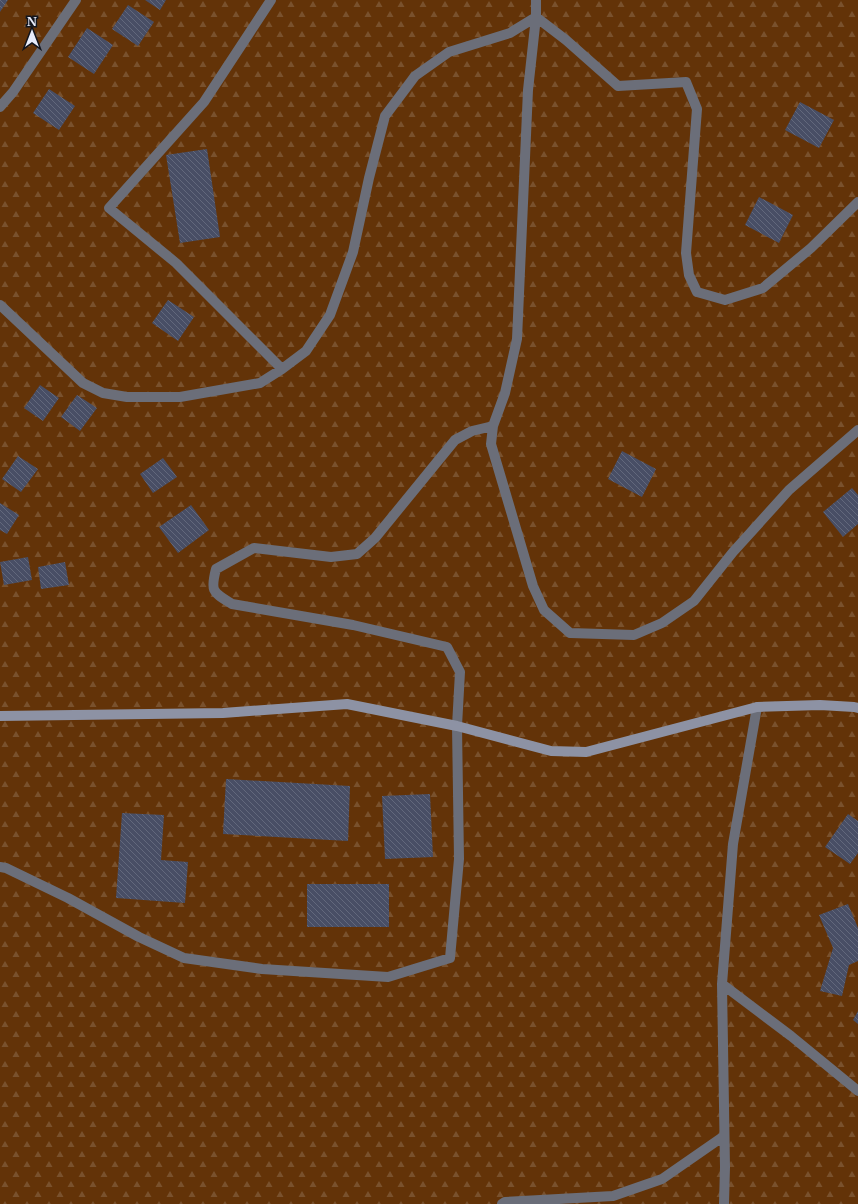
<svg xmlns="http://www.w3.org/2000/svg" width="858" height="1204" font-family="'Libre Baskerville',serif">
  <style>
    .forest { fill: url(#forest-firs) }
    .building { fill: url(#building-back-hatch) }
    .lines { fill: none; stroke-linecap: round; stroke-linejoin: round }
    .street { stroke: #6b6e79; stroke-width: 10 }
    .secondary { stroke: #8d92a4; stroke-width: 10 }
  </style>
  <defs>
    <pattern id="forest-firs" width="22" height="20" patternUnits="userSpaceOnUse"><rect width="22" height="20" fill="#633308"/><path d="M5 1l3.5 6h-7zM16 11l3.5 6h-7z" fill="#79512d"/></pattern>
    <pattern id="building-back-hatch" width="6" height="6" patternUnits="userSpaceOnUse"><rect width="6" height="6" fill="#484e65"/><path d="M-1 5l2 2M0 0l6 6M5-1l2 2" fill="none" stroke="#62687c"/></pattern>
  </defs>
  <rect width="100%" height="100%" fill="#262c41"/>
  <path class="forest" d="M0,0h858v1204h-858z"/>
  <path class="building" d="M0,0h8l-8,12z
    M145,0h21l-6,10z
    M128,5l26,17 -16,24 -26,-17z
    M87,28l26,17 -19,29 -26,-17z
    M49,89l26,17 -16,24 -26,-17z
    M800,102l34,18 -15,28 -34,-18z
    M207,149l13,88 -40,6 -14,-88z
    M759,197l34,18 -14,28 -34,-18z
    M168,300l26,17 -16,24 -26,-18z
    M40,385l19,13 -16,23 -19,-13z
    M77,395l20,13 -17,23 -19,-14z
    M622,451l34,18 -14,28 -34,-18z
    M18,456l20,13 -17,23 -19,-13z
    M163,458l14,19 -24,16 -13,-19z
    M852,488l6,7v29l-15,13 -20,-25z
    M0,503l19,12 -12,19 -7,-4z
    M191,505l18,25 -31,23 -19,-26z
    M28,557l4,23 -28,5 -4,-23z
    M65,562l4,23 -28,4 -3,-22z
    M226,779l124,7 -2,55 -125,-7z
    M430,794l3,63 -48,2 -3,-63z
    M122,813l42,2 -3,45 27,2 -3,41 -69,-5z
    M848,814l10,7v32l-8,11 -25,-17z
    M307,884h82v43h-82z
    M848,904l10,24v33l-9,4 -7,31 -22,-5 13,-43 -14,-33z
    M858,1011v13l-5,-4z"/>
  <g class="lines">
    <path class="street" d="M271,0l-67,102 -95,106 67,55 106,106
      M536,0v17l-8,73 -11,249 -12,54 -12,33 -2,18 42,142 11,24 26,23 64,2 28,-12 32,-22 39,-49 56,-62 69,-60
      M536,17l30,23 52,46 68,-4 11,27 -11,144 3,22 8,17 28,8 38,-12 48,-40 47,-46
      M0,107l13,-15 63,-92
      M0,305l83,78 20,10 24,4h53l80,-14 22,-14 24,-18 24,-36 23,-63 16,-74 16,-62 30,-40 34,-24 61,-19 26,-16
      M0,867l6,1 62,30 71,39 45,21 78,11 126,8 62,-19 9,-99 -2,-133 3,-54 -13,-25 -94,-22 -121,-21c-19,-12 -22,-12 -16,-35l38,-21 77,9 26,-3 18,-16 80,-98 17,-9 21,-5
      M722,984l69,52 67,55
      M502,1204l3,-2 108,-6 49,-17 62,-43
      M724,1204l1,-37 -3,-183 11,-140 24,-137"/>
    <path class="secondary" d="M0,716l223,-3 124,-9 110,22 94,25 35,1 171,-45 63,-2 34,2 4,1"/>
  </g>
  <g transform="translate(32 32)" stroke="#12151e" stroke-width="3" paint-order="stroke">
  <path d="M0-3L7 15L0 10L-7 15Z" fill="#e8ecfa"/>
  <text y="-6" font-size="11" font-weight="bold" text-anchor="middle" fill="#e8ecfa">N</text>
  </g>
</svg>
